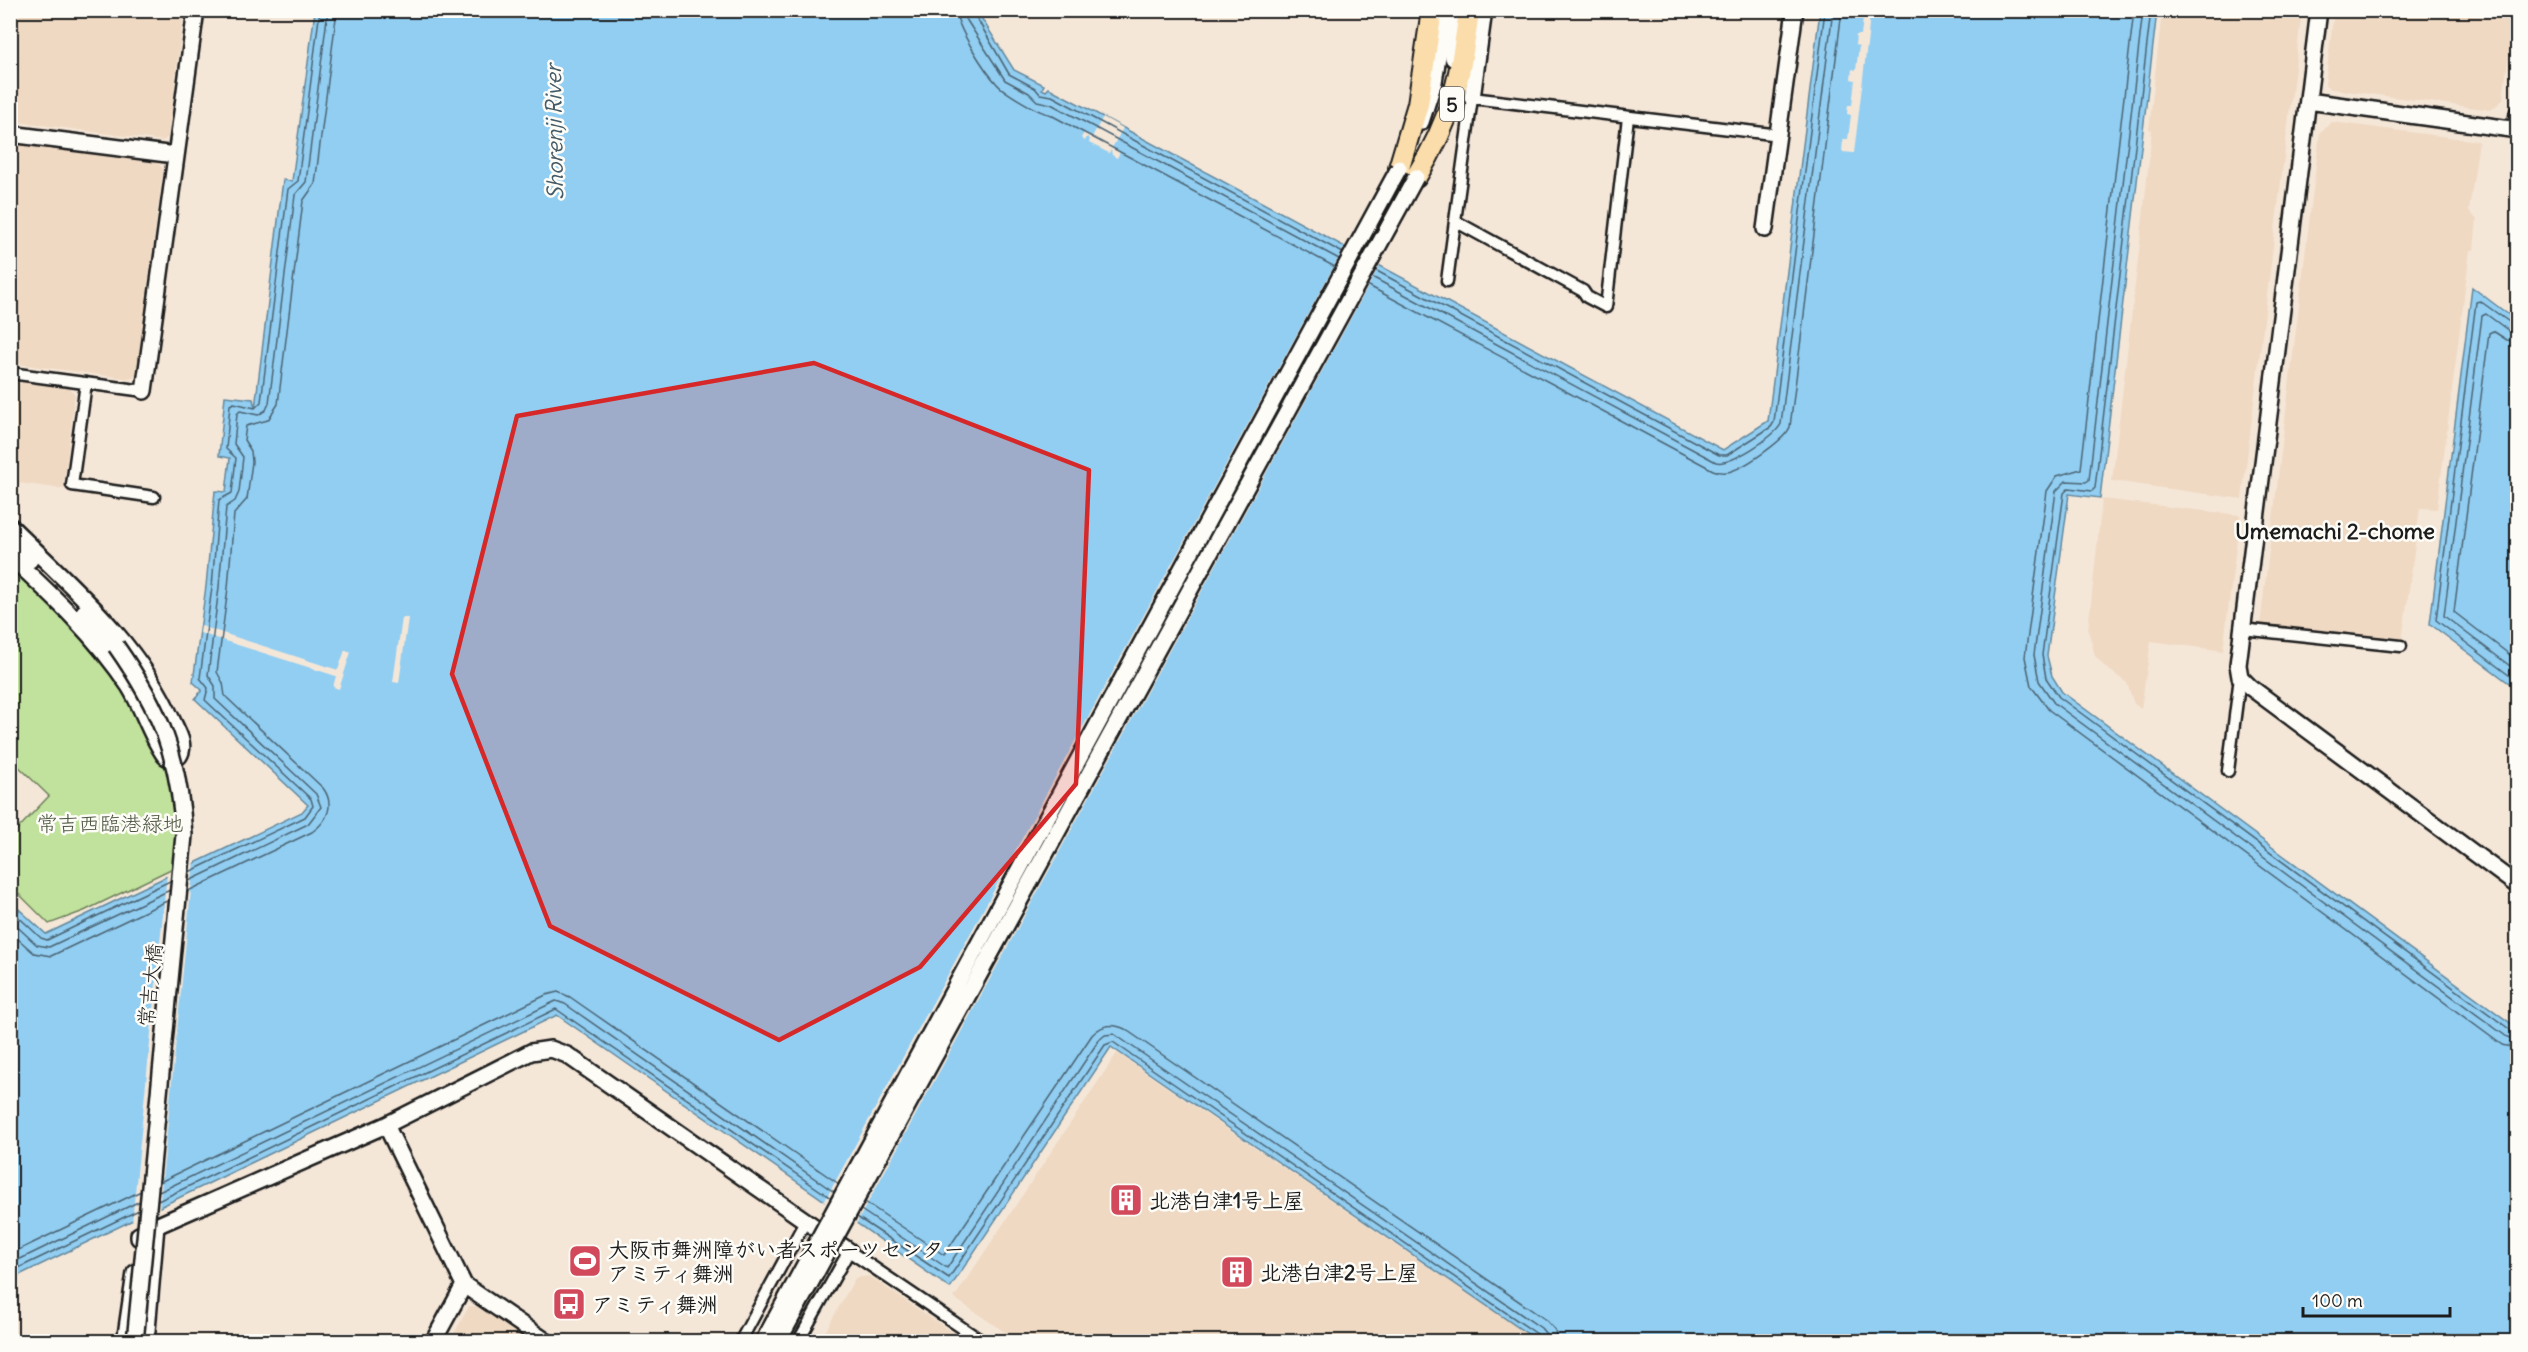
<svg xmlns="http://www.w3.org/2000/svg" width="2528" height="1352" font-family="Delius,'Klee One',sans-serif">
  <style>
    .built { fill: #efd9c3 }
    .green { fill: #c0e29c; stroke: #6e7f5c; stroke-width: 1.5 }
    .water { fill: #91cef2; stroke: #62879c; stroke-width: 1.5 }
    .pier { fill: #f5e7d8 }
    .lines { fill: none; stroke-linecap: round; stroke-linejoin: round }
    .shore { stroke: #4b6372; stroke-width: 1.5 }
    .street-casing { stroke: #1c1c1c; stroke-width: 15 }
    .secondary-casing { stroke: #1c1c1c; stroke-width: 20 }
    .highway-casing { stroke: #1c1c1c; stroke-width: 24 }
    .street { stroke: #fdfcf7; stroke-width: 10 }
    .secondary { stroke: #fdfcf7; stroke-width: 15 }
    .highway { stroke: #fbddab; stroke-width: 20 }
    .secondary-bridge-casing { stroke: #1c1c1c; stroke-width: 20; stroke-linecap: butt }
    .secondary-bridge { stroke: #fdfcf7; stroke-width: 15 }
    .marked { fill: #d62828; fill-opacity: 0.2; stroke: #d62828; stroke-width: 4.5; stroke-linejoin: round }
    .labels { text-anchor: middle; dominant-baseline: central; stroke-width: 5; stroke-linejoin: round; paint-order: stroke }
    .shield { fill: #fdfcf7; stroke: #605f5e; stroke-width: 1.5 }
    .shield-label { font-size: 20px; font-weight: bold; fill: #1c1c1c }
    .park-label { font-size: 21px; fill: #4d5742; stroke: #fdfcf7 }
    .street-label { font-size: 21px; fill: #1c1c1c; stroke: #fdfcf7 }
    .poi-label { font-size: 21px; font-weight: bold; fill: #1c1c1c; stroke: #fdfcf7; text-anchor: start }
    .water-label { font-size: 22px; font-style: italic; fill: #455a67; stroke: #fdfcf7 }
    .neighbourhood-label { font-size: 22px; font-weight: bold; fill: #1c1c1c; stroke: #fdfcf7 }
  </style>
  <rect width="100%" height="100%" fill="#f5e7d8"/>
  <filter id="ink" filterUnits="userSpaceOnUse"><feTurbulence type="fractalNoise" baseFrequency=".0167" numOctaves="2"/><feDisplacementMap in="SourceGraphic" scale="12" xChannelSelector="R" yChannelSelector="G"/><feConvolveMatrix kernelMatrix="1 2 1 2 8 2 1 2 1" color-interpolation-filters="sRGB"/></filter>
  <g filter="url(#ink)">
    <path class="built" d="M11,10l173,1 -16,126 -5,4 -152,-20z
      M2162,11h140l-60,488 -130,-18 31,-265 9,-86 -3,-1z
      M2334,11h180l-11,89 -12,10 -160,-21 -6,-4z
      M2332,122l147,19 -10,70 8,9 -3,30h-4l-33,259 -17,-1 -18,133 -142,-16 60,-493z
      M11,144l147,19 5,6 -27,206 -5,4 -120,-16z
      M11,381l60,8 4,6 -12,94 -52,-7z
      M2102,499l138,16 -17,136 -72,-10 -10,68 -7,-5 -7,-21 -22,-16 -10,-11 -7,-26z
      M1117,1053l285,196 136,92h-520l-64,-43z
      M869,1276l37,25 59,40h-145l35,-63z
      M469,1306h7l52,35h-78z"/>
    <path class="green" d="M10,558l112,122 51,103 4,40 -2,44 -91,44 -35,13 -38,-38v-50l38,-40 -38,-37z"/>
    <path class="water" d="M315,11h662l37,59 30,15 -2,4 4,2 3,-3 674,362 45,-29 52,-410h337l-57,487 -31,-4 -22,162 5,20 10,16 455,336v313h-979l-427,-294 -161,241 -393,-273 -546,264 -1,-378 36,33 256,-122 6,-7 -113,-106 7,-9 -9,-8 13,-96 9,-95 11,1 4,-34 -11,-2 6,-60 28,3 2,9 28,-228 9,1z
      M2472,287l45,34v368l-87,-65z"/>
    <path class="pier" d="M1864,11h6l-2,25 -14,117 -12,-1 1,-13h5l3,-24 -4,-1 1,-9h4l3,-25 -4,-1 1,-10 4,1 3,-24 -4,-1 1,-10h5z
      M1103,117l20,11 -11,20 8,4 -3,6 -5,-3 -1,-5 -2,3 -20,-10 1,-4 -3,-2 -2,4 -4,-3 3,-5 8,4z
      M1346,244l35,19 -526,963 -32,-22z
      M402,618h6l-9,65 -6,-1z
      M201,626l137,44 7,-20 6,2 -12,37 -6,-2 3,-11 -136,-43z
      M194,860l-35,351 -27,12 35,-350z"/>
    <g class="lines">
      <path class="shore" d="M956,10c0,17 29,61 41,74 7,8 42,29 52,30l286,153
        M965,10l1,9 39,61 24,13 8,8 14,3 288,155
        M972,10l37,64 26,14 5,6 12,2 291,157
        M2134,10l-53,459 -24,7 -10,15 -22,166 6,29 18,24 453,335 16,4
        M2143,10l-54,470 -3,2 -20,-1 -10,10 -22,164 5,26 15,22 453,334 11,3
        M2151,10l-56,478 -3,3 -23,-3 -5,5 -22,162 4,23 13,19 453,334 6,2
        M1375,270l344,185h8l44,-28 3,-5 51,-412
        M1372,277l344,185c13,4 59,-25 65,-38l52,-414
        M1367,285l346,185c5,2 9,3 14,2 15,-2 58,-32 63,-45l52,-417
        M2518,326l-6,-2 -32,-23 -4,1 -40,318 82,62
        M2518,333l-9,-2 -23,-17 -4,2 -38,300 74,56
        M2518,342l-11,-2 -14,-9 -4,2 -35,279 64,49
        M189,872l116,-55 8,-11 -2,-7 -106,-99 3,-12 -8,-10 12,-91 7,-87 13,-7 4,-35 -10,-9 4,-44 4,-2 21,5 6,-6 27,-213 10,-8 22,-171
        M189,881l119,-57 13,-17 -5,-13 -101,-95v-13l-7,-11 11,-88 7,-80 9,-6 4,-9 4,-35 -9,-13 3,-30 3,-3 18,4 8,-5 3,-7 26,-208 11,-13 22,-172
        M188,891l124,-59c16,-11 23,-28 11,-44l-98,-92 -2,-13 -6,-11 11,-84 6,-74 13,-15 5,-37 -1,-11 -7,-11 2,-14 22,-6 10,-16 25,-203 12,-17 22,-174
        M10,909l31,29 6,2 123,-59
        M10,920l27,25 12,2 121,-57
        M10,932l24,21 17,3 118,-56
        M160,1182l386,-187 12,-3 12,5 269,187
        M159,1192l397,-191 9,3 269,188
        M158,1201l398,-192 275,189
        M865,1202l79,53 148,-220c10,-11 21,-12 33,-6l421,291 9,10 2,12
        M861,1210l86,58 152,-228 6,-5 9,-1 427,294 5,6 2,8
        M857,1217l92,61 156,-233 8,-3 424,292 3,8
        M10,1254l131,-63
        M10,1264l130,-63
        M10,1272l129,-62"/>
      <defs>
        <path id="street" d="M1628,117l-22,190 -19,-10 -4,-6 -128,-70 17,-123 308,37
          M1447,281l8,-60
          M10,373l134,18
          M86,383l-14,102 82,12
          M2242,629l159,17
          M2228,771l12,-94
          M740,1342l66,-122
          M798,1342l51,-91 134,91"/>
        <path id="secondary" d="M2319,10l-81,655 2,12 10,10 268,199
          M1453,58l5,-48
          M1472,98l12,-88
          M2308,101l210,29
          M1421,122l13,-40 11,-72
          M2516,128l2,-15
          M10,134l165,21
          M1765,229l30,-219
          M144,391l52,-381
          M10,526c62,61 128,116 163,196 5,11 13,23 6,34l-7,4 -7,-4c-15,-21 -22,-48 -36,-70 -33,-50 -76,-90 -119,-130
          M10,541l20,19
          M84,612l32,34
          M386,1125l78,160 83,57
          M139,1238v-3l17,-9 230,-101 145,-73 20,-3 16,6 282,196
          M125,1342l10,-69
          M146,1342l10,-116
          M433,1342l31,-57"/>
        <path id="highway" d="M1399,168l19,-64 14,-94
          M1416,177c36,-57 45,-101 53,-167"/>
      </defs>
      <use href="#street" class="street-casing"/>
      <use href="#secondary" class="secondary-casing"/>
      <use href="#highway" class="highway-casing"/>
      <use href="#street" class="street"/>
      <use href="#secondary" class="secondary"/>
      <use href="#highway" class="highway"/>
      <defs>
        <path id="secondary-bridge" d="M116,646c45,64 63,110 68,189l-49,507
          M763,1342l636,-1174
          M778,1342l638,-1165"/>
      </defs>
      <use href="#secondary-bridge" class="secondary-bridge-casing"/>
      <use href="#secondary-bridge" class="secondary-bridge"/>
    </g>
  </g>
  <path class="marked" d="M814,363l275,107 -13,314 -156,183 -141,73 -229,-114 -98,-252 65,-258z"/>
  <defs>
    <symbol id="building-square" viewBox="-11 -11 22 22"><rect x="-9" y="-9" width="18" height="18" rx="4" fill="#d1495b" stroke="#fdfcf7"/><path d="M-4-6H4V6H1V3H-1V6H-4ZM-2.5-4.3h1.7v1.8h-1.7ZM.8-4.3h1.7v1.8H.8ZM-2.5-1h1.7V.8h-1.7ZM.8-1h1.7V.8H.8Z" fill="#fff"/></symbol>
    <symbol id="stadium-square" viewBox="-11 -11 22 22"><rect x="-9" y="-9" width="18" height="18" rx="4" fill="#d1495b" stroke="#fdfcf7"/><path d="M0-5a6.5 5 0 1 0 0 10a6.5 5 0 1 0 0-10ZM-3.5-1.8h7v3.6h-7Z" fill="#fff"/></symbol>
    <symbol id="bus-square" viewBox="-11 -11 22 22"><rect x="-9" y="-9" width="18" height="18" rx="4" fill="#d1495b" stroke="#fdfcf7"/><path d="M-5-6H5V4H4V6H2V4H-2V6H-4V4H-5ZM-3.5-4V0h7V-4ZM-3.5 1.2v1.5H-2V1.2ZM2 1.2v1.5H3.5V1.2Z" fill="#fff"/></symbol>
  </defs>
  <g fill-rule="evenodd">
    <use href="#building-square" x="1107" y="1181" width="38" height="38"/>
    <use href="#stadium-square" x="566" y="1242" width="38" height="38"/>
    <use href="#building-square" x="1218" y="1253" width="38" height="38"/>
    <use href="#bus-square" x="550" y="1285" width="38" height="38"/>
  </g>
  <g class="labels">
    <rect class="shield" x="1440" y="87" width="24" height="34" rx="4.5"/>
    <g class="shield-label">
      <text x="1452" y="104">5</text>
    </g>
    <g class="park-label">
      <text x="110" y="823">常吉西臨港緑地</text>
    </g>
    <g class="street-label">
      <text transform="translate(150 985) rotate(-84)">常吉大橋</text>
    </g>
    <g class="poi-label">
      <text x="1149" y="1200">北港白津1号上屋</text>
      <text x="608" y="1249">大阪市舞洲障がい者スポーツセンター<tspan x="608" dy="24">アミティ舞洲</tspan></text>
      <text x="1260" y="1272">北港白津2号上屋</text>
      <text x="592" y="1304">アミティ舞洲</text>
    </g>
    <g class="water-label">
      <text transform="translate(554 132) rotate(-91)">Shorenji River</text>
    </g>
    <g class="neighbourhood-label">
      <text x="2335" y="531">Umemachi 2-chome</text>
    </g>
  </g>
  <rect width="2528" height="1352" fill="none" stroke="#fdfcf7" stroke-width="36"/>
  <rect x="18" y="18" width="2492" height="1316" fill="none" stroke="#1c1c1c" stroke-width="2" filter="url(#ink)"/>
  <path d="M2303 1307v9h147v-9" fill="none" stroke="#1c1c1c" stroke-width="3"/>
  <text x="2312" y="1307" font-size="18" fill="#1c1c1c" stroke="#fdfcf7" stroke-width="4.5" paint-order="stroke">100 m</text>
</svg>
